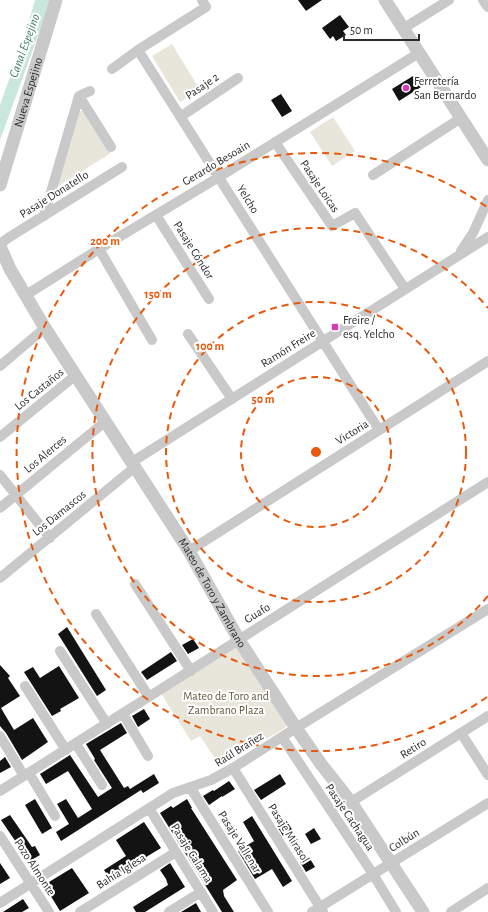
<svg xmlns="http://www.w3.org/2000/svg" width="488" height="912" font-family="'Alegreya Sans',sans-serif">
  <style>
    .green { fill: #e8e5da }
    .water { fill: #c8e7dd }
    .building { fill: #131313 }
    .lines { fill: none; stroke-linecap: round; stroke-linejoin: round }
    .minor { stroke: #c9c9c9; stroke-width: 10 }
    .tertiary { stroke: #c9c9c9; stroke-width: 13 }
    .ring { fill: none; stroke: #e8590c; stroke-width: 2; stroke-dasharray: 7 5 }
    .poi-dot { fill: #d43db3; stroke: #fff; stroke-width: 1.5 }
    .labels { text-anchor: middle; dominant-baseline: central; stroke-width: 4; stroke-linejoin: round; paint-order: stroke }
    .poi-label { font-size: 12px; fill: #2c2c2c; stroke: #fff; text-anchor: start }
    .street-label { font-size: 12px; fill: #2c2c2c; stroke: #fff }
    .park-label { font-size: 12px; fill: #625c3e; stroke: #fff }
    .water-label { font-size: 13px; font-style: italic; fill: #407f6a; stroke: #fff }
    .centre { fill: #e8590c; stroke: #fff; stroke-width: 2 }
    .ring-label { font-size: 12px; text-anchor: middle; font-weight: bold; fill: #e8590c; stroke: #fff; stroke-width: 4; stroke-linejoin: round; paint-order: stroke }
  </style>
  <rect width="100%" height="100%" fill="#fff"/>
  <path class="green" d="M172,44l28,46 -20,12 -28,-46z
    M78,111h6l27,42 -54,34z
    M333,117l22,34 -23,15 -22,-34z
    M236,646l51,79 -2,3 -65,38 -20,-30 -9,5 -24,-38 -6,-10z"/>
  <path class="water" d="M35,0h16l-51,140v-35l25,-70z"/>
  <path class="building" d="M298,0h24l-16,11z
    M340,15l9,12 -6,4 3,4 -10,6 -3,-5 -3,3 -8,-11z
    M413,76l8,11 -22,14 -7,-12z
    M281,94l11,17 -10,6 -11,-17z
    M67,627l39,63 -9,6 -39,-62z
    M193,639l6,9 -11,6 -6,-9z
    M171,652l6,9 -30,19 -6,-8z
    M0,665l10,11 -2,2 12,18 -19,12 13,22 19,-12 15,24 -26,18 -16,-27 -6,-7z
    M59,666l20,32 -19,11 1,2 -9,5 -28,-44 9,-5 7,11z
    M144,709l6,10 -12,8 -6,-11z
    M121,723l6,10 -27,17 24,38 4,-2 2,3 24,-15 5,9 -16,10 -2,-3 -80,51 -5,-9 13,-8 -12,-20 9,-5 12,19 14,-9 -24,-38 -22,13 -6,-10 30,-19 28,42 14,-9 -18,-28 1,-1 -9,-15z
    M5,757l6,10 -11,6v-12z
    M280,774l6,10 -25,16 -7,-10z
    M229,781l6,8 -13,8v-1l-13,9 -6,-9 10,-6 1,1z
    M35,799l17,29 -10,6 -17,-29z
    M187,799l5,9h-1l46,72 -14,10 1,6 10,16h-12l-62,-99 11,-7 2,2z
    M10,815l22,32 3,-1 5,9 -10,6 -9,-14 -1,1 -19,-28z
    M252,816l40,65 -9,6 -11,-18 -17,10 -17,-28 16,-10 -11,-19z
    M286,820l7,11 -10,5 -6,-10z
    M144,822l17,26 -51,31 -6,-9 22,-14 -10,-16z
    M314,828l7,11 -10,5 -6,-10z
    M309,857l6,10 -9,5 -6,-10z
    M0,863l10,15 -10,6z
    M170,863l15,24 -40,25h-9l-3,-5 35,-22 -2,-6 -6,-9z
    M72,868l17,25 -29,18 -16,-26z
    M23,899l6,9 -7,4h-19z
    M196,903l5,9h-20z"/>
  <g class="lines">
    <path class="minor" d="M483,0l5,7
      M404,28l45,-28
      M138,50l241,380
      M112,69l26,-19 68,-43 -4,-7
      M79,96l32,51
      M180,117l58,-39
      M275,142l57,84 23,-13 50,76
      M373,175l88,-57
      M156,215l53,84
      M44,216l35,-120 11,-5
      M0,244l8,-6 114,-71
      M99,249l53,91
      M461,251l12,-18 15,-33
      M26,295l73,-46 120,-72 200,-124
      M188,334l44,65
      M0,366l45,-38
      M0,437l76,-62
      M132,462l356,-225
      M0,475l50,63
      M0,508l106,-87
      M189,551l299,-190
      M0,578l135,-111
      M135,584l56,87
      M96,614l53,83
      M60,651l47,73
      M25,686l41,64
      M123,714l25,42
      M461,733l27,42
      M0,736l24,40
      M282,737l91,137 23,38
      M76,744l26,41
      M233,768l90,144
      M29,773l26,43
      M190,787l78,125
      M0,791l488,-309
      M351,802l137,-86
      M149,808l64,104
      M0,836l49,76
      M0,903l173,-110 38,-13 22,-12 63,-40 192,-119
      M80,912l96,-60
      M169,912l32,-20
      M312,912l176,-109
      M451,912l37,-24"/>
    <g class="tertiary">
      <path d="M385,0l103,160"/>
      <path id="s1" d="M0,185l56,-185"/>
      <path id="s2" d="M0,246l10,23 35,59 144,223 50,89 57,88 25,36 30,38 72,110"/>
    </g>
  </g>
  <g class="ring">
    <circle cx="316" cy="452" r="75"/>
    <circle cx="316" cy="452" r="150"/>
    <path d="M488 596A224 224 0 1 1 488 308"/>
    <path d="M487 697A299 299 0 1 1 487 207"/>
  </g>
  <g class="poi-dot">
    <circle cx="406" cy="88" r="4"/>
    <rect x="331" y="323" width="8" height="8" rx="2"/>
  </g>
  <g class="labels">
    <g class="poi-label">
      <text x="414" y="81">Ferretería<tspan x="414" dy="14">San Bernardo</tspan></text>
      <text x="343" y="320">Freire /<tspan x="343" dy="14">esq. Yelcho</tspan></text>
    </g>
    <g class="street-label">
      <text transform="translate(202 86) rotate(-34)">Pasaje 2</text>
      <text stroke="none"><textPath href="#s1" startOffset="97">Nueva Espejino</textPath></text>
      <text transform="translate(216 163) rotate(-31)">Gerardo Besoain</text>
      <text transform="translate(320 186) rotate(56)">Pasaje Loicas</text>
      <text transform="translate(54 194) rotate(-32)">Pasaje Donatello</text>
      <text transform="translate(248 199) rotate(58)">Yelcho</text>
      <text transform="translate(194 250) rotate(58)">Pasaje Cóndor</text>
      <text transform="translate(288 348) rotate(-32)">Ramón Freire</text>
      <text transform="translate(39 389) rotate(-39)">Los Castaños</text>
      <text transform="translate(352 432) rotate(-32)">Victoria</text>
      <text transform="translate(45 454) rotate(-40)">Los Alerces</text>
      <text transform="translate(59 513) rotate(-39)">Los Damascos</text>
      <text stroke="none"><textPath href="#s2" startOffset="407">Mateo de Toro y Zambrano</textPath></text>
      <text transform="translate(257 613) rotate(-32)">Guafo</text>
      <text transform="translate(413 748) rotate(-32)">Retiro</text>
      <text transform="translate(239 749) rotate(-32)">Raúl Brañez</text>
      <text transform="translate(350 817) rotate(56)">Pasaje Cachagua</text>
      <text transform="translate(289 833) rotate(58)">Pasaje Mirasol</text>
      <text transform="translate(404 840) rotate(-32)">Colbún</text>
      <text transform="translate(240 842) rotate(58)">Pasaje Vallenar</text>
      <text transform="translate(192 853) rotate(58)">Pasaje Calama</text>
      <text transform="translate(35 867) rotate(57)">Pozo Almonte</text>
      <text transform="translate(121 871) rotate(-32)">Bahía Iglesa</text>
    </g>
    <g class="park-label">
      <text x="226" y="696">Mateo de Toro and<tspan x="226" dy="14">Zambrano Plaza</tspan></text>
    </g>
    <g class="water-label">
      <text transform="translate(25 46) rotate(-70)">Canal Espejino</text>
    </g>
  </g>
  <circle cx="316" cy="452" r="6" class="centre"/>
  <g class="ring-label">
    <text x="105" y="245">200 m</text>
    <text x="158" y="298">150 m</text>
    <text x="210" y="350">100 m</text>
    <text x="263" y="403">50 m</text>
  </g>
  <path d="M344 34v6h75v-6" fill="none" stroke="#2c2c2c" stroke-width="2"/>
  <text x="350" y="34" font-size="12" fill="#2c2c2c" stroke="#ffffff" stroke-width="3" paint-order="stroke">50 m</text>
</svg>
